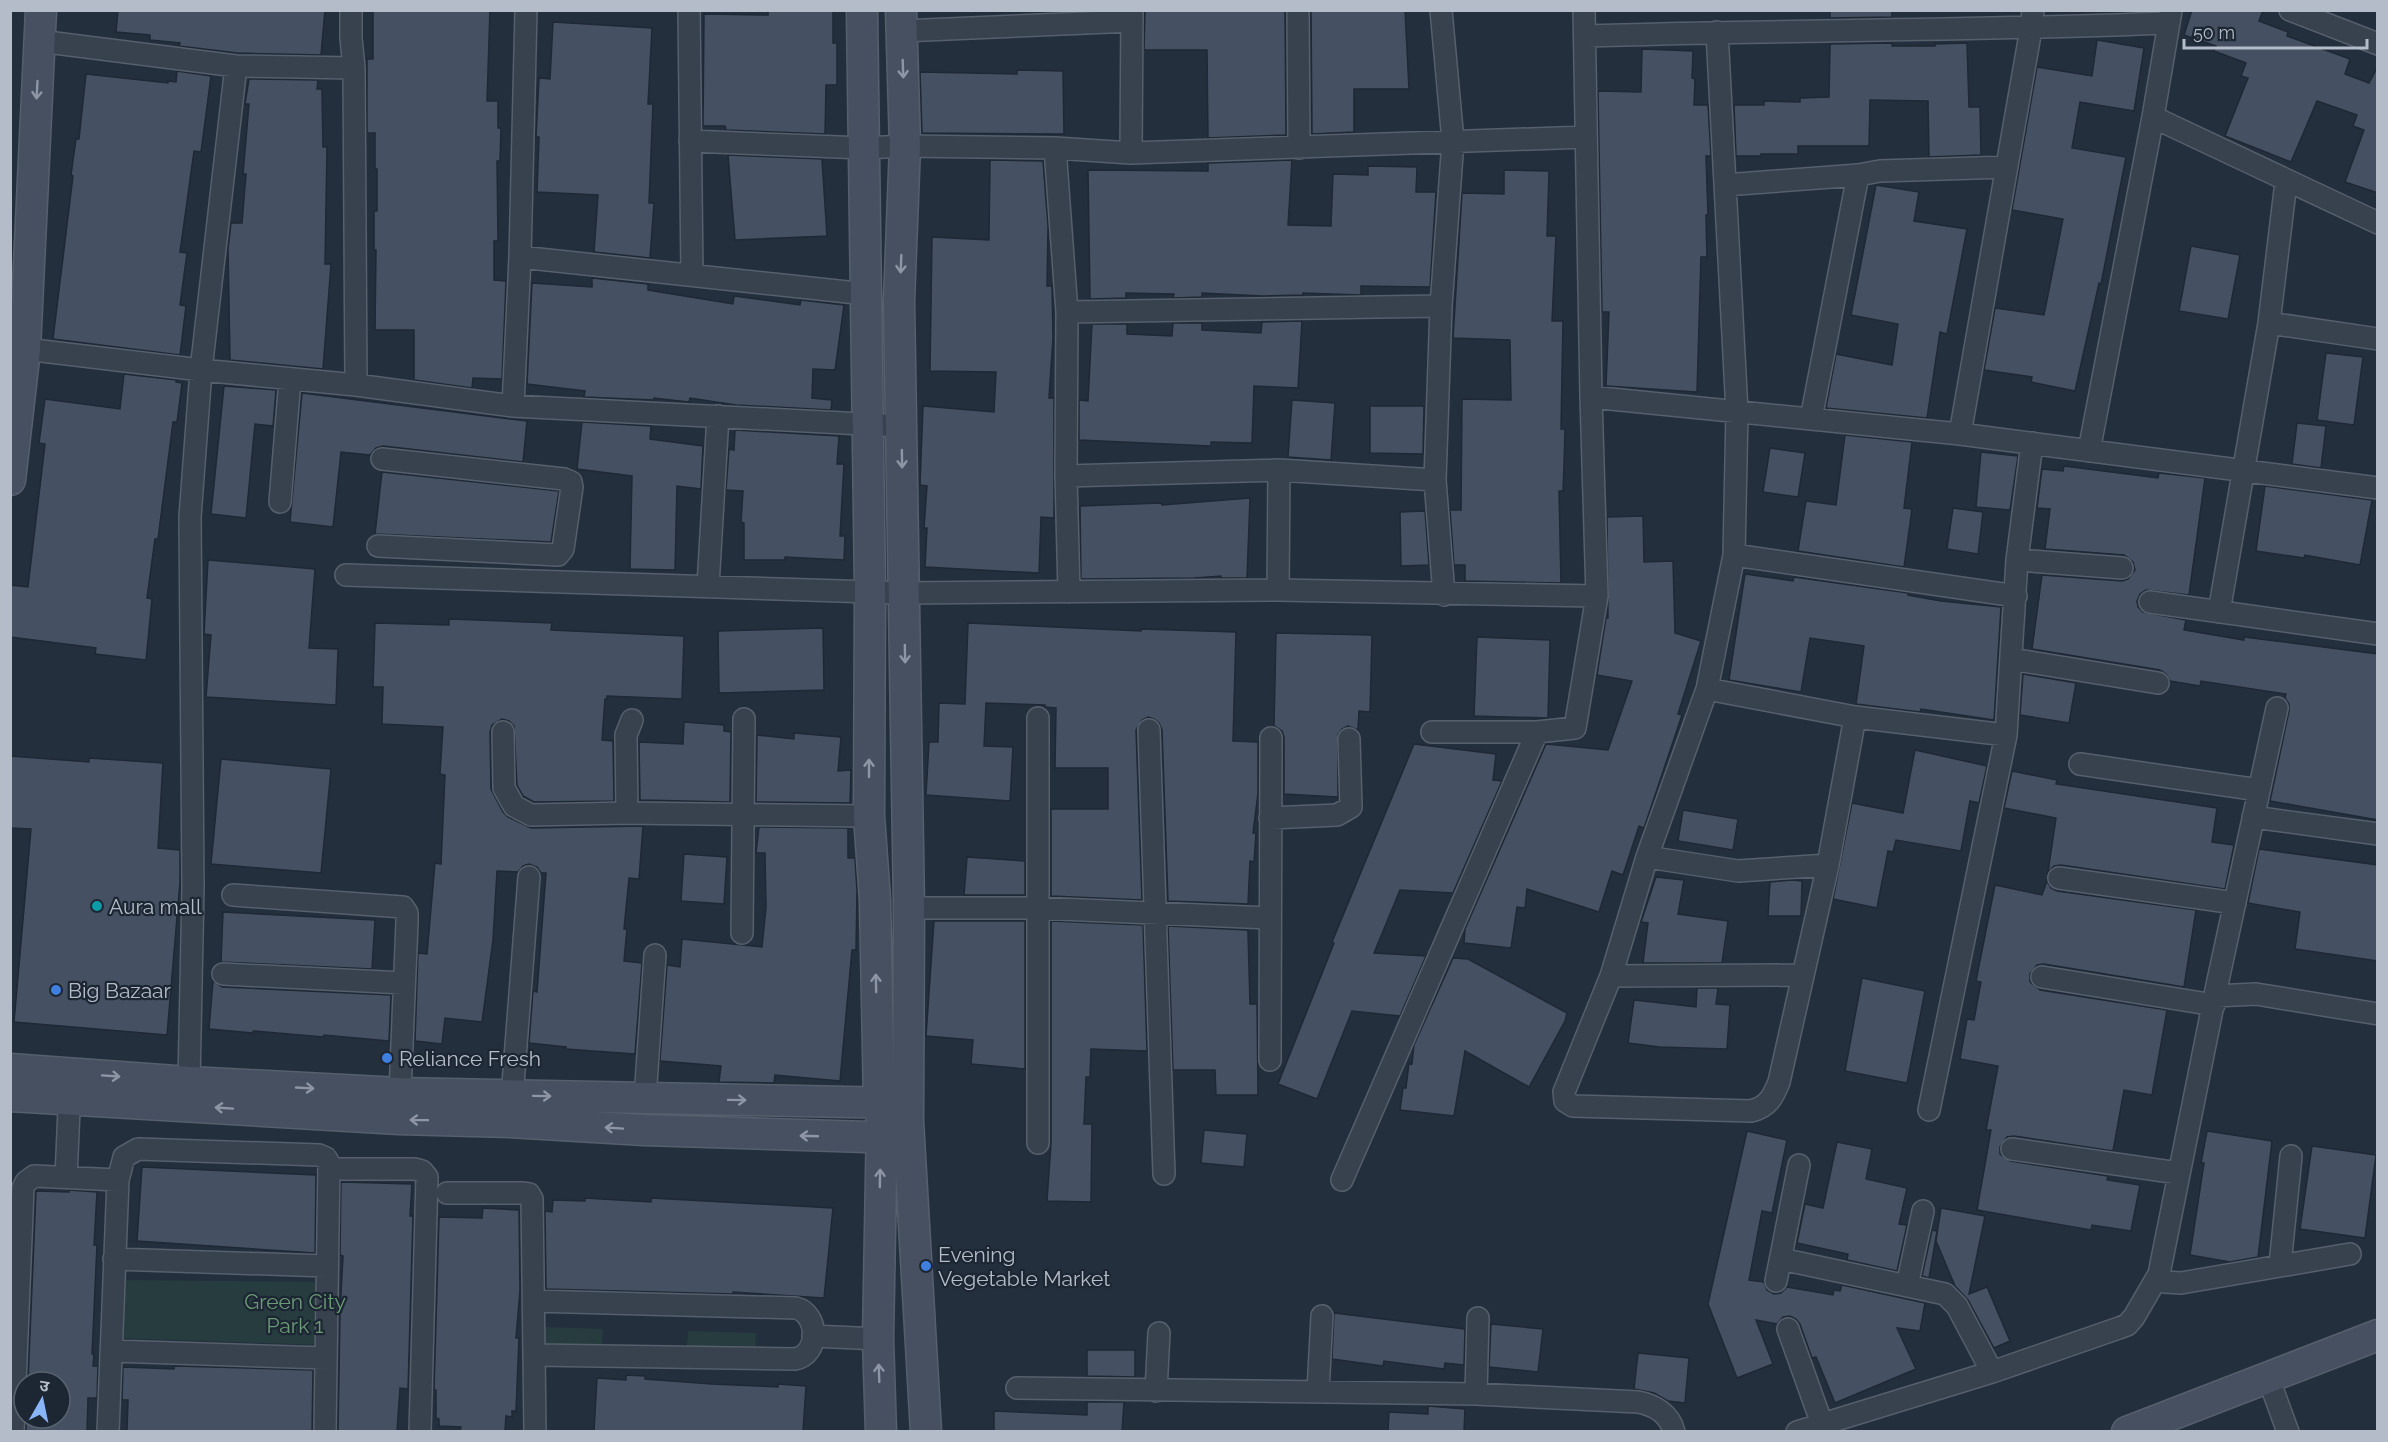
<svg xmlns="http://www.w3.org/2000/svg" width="2388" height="1442" font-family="Raleway,'Noto Sans Devanagari',sans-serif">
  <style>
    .green { fill: #263c3f }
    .building { fill: #455162; stroke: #1f2835; stroke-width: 1.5 }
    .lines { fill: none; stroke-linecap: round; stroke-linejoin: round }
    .street-casing { stroke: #565f6c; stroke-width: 24 }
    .secondary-casing { stroke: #565f6c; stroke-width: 33 }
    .street { stroke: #38414e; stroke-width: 21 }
    .secondary { stroke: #465061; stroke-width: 30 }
    .oneway { stroke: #8e96a5 }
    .culture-dot { fill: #0f9aa8; stroke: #1d2633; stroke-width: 2 }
    .shop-dot { fill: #3f7fe0; stroke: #1d2633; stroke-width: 2 }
    .labels { text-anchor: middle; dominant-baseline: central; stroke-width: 4.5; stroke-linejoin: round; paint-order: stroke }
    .poi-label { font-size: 21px; fill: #b4bcc9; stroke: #1d2633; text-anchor: start }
    .park-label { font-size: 21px; fill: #6b9a76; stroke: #1d2633 }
  </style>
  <rect width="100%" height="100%" fill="#242f3e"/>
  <path class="green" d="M114,1280l214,2 -4,63 -211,-7z
    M543,1327l60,2 -2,31 -61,-4z
    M688,1331l68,2 -1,33 -69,-4z"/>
  <path class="building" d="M118,10h207l-4,45 -84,-2 -58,-7 1,-3 -30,-3v-5l-34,-3z
    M373,10h117l-3,91h11v27h3l-1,33h-3l1,80h-4v39l12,1 -4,98 -29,-1 -1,10 -58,-8v-50h-39l1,-80h-2v-39h3v-42h-2v-36h-8v-74h6z
    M768,10h65v33h4v42h-11l-1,49 -99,-4 -1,-4h-22l1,-112 64,1z
    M1145,10h140l1,125 -78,3 -1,-88h-63z
    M1311,10h94l4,79h-55v43l-42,2z
    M1830,10h62v7l-62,1z
    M2192,10h71l-4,11 29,11 -1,4 63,23 -5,15 24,9 9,-17v127l-33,-11 19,-52 -11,-4 4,-11 -40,-14 -26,61 -66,-26 23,-58 -7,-2 5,-13 -32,-12 2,-5 -32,-11z
    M553,22l99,6 -4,76h5l-4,99h5l-4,55 -56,-6 4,-57 -61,-3 2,-55h-3l3,-59 11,1z
    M2097,40l47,8 -10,63 -54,-9 -8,46 54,9 -25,127 -2,-1 -24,108 -44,-9 1,-5 -48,-7 11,-62 49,7 19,-96 -51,-9 25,-143 55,9z
    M1892,43v3h43v-2l32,-1 2,64h11l1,48 -52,2 -1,-56 -58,-1 -1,46h-71v8h-37v2h-25l-2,-51h30v-4l36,1v-4l29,-1 1,-53z
    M1642,49l51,2 -1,27 3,1 -1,26h14l3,51h-5l2,59h-2l1,42h-6l-4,135 -91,-6 3,-74h-7l-4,-221 43,1z
    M1017,70l46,1 1,63 -142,-1 -2,-61 97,2z
    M177,71l34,5 -10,76 -7,-1 -14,101 7,1 -7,52 6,1 -6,49 -127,-16 20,-163 -2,-1 5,-36h3l7,-65 82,9v-2l8,1z
    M249,79l69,1 -1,9h5l1,58h4l-2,117h6l-8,105 -93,-9 -2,-111 3,-26h11l4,-49h-3l6,-70h-4z
    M728,155l94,4 5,77 -92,4z
    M990,160l53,1 5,65 -1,60h5l1,52 -4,60h5v120l-13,-1 -2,56 -114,-6 2,-39h-3l3,-42 -7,-1 3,-79 71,6 2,-40 -66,-1 2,-134 57,3z
    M1292,160l-4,65 43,1 2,-52 35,1v-9l49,1 -1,25h20l-6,95 -69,-1v9l-58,-2v2l-40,1 -61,-3v4l-29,1 1,-4 -48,-1v5l-36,1 -2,-129 120,1v-8z
    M1504,170l45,1 -2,65h9l-4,85h11l-2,108h4l-1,36 -1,26h-4l2,92 -96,-2v-16h-11l-4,-55h11l1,-111 49,1 -1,-60 -57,-2 9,-145 42,1z
    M1876,185l43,7 -5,29 53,8 -20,105 -7,-2 -13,86 -101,-10 10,-54 56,11 6,-41 -47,-9z
    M2191,246l49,9 -12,64 -49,-8z
    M592,278l56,6v6l85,14 1,-8 66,9 1,-5 43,5 -9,65 -22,-1 -1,29 20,2 -1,10 -95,-5 -46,-7 -1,4 -35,-4v2l-70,-3 1,-6 -58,-7 5,-101 60,4z
    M1302,321l-4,67 -44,-2 -2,57 -41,-1v4l-132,-6v-40l9,1 4,-77h35v10l45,2 1,-13h29v7l59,3 1,-11z
    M2326,353l37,4 -9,68 -37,-5z
    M124,374l53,6 -1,2 6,1 -5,39h-4l-15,117h-3l-8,59 5,1 -6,61 -51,-6 1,-6 -86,-11v-52l18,2 17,-143 -6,-1 6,-44 75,10z
    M224,386l52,4 -3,36 -18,-2 -9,94 -35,-4z
    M302,393l225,28 -4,41 -140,-16 -7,2 -6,7 -29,-3 -8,75 -43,-5z
    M1292,400l43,3 -4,57 -43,-3z
    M1370,406h54l-1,48 -53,-1z
    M582,422l69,4 -1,13 53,7 -2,43 -24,-3 -2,84 -45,-1 2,-93 -55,-7z
    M2297,423l29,3 -5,42 -29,-4z
    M735,430l104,6 -2,28h7l-4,72h5l-1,24 -59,-3v3h-41v-37l-3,-1 2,-31 -17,-1 3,-41 5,1z
    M1845,435l67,7 -8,66 8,1 -8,58 -106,-16 8,-50 30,4z
    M1770,448l35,5 -7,44 -35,-5z
    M1981,452l37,4 -8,54 -34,-3z
    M2064,466l94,12 1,-5 46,5 -16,117 -43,-5 -6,4 -3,7 1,6 5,5 43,8 -2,10 60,10v-3l134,17v166l-108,-19 19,-90v-7l-4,-6 1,-4 -85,-13 -1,5 -30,-5 -4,-7 -6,-4 -128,-21 10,-74 80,6 6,-2 7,-9 -2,-8 -9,-7 -79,-6 5,-40 -13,-1 5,-39 21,2z
    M382,472l177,19 -8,51 -176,-8z
    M2265,486l107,14 -12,65 -55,-10 -1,3 -48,-7z
    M1250,498l-3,80h-26v-2l-27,2 -113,1 -1,-73 81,-3 1,2z
    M1953,508l30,4 -5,42 -31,-5z
    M1425,511l4,54 -28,1 -1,-54z
    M1643,516l1,46 29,-1 2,72 26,8 -23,73 4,1 -38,113 -5,-2 -16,49 -11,-4 -13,41 -72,-23 -2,19 -8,-1 -6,41 -47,-5 1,-14 81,-185 62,6 24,-69 -35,-6 9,-57h2l-1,-101z
    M208,560l107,9 -6,79 29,1 -2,56 -130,-8 5,-62 -7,-1z
    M1745,574l48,7 1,-4 114,16v2l33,6 60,6 -7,113 -73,-11 -1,3 -64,-8 8,-58 -54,-8 -9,54 -72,-12z
    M449,619l103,4 -1,7 133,6 -2,63 -75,-3v3h-2l-3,41 11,1 1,60 -80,1 -11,-6 -6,-11 -3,-59 -5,-5 -7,-2 -10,6 -2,7 1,57 12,23 5,5 23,11 112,-2 -4,53 -10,-1 -5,51h3l-3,32 18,2 -7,91 -69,-5v-2l-37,-4 4,-52 4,1 9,-119h-5l-4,-6 -8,-3 -6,2 -5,6 -21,-1 -4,69 -11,82 -37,-4 -3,26 -27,-3 3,-88 9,1 8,-91 6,1 4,-89 -5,-1 3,-47 -61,-3 1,-37h-10l2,-64 74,2z
    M968,623l173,8v-2l95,3 -3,109 25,1v51l-5,40h3l-2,29 -4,-1 -2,43 -80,-3 -6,-171 -3,-7 -5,-4 -6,-2 -6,3 -6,10 6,170 -91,-4v-87h57v-41h-53l1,-60 -11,-1v-2l-59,-2 -2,43 29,1 -3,54 -84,-6 3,-53h9l1,-39 26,1z
    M823,628l1,62 -105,3 -1,-62z
    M1276,633l96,2 -2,77 -11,-1 -1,19 -10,-4 -6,3 -4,5v63l-54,-3v-57l-2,-6 -8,-5z
    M1477,637l73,3 -2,78 -74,-2z
    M2023,674l53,9 -7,40 -49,-8z
    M684,722l40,3v6l7,1 -1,70 -90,-2 -1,-58 44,2z
    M794,733l47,4 -3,34 13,-1 -1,33 -94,-1 1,-67 37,4z
    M1414,744l82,10 -3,26 9,1 -49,112 -53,-3 -26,63 52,3 -26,60 -48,-5 -35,88 -39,-15 56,-141 -2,-1z
    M1915,750l72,16 -8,37 -9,-2 -9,50 -65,-11 -3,12 -5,-1 -11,57 -44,-9 19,-96 51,10z
    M10,756l79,6v-4l74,5 -5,85 22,2v32l-13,153 -153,-13 17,-193 -21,-1z
    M221,759l110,10 -10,104 -110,-9z
    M2012,771l45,9 -1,4 161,24 -5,34 22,3 -9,44 -164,-24 -7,1 -6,6 8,-54 -52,-10z
    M1683,810l55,9 -5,31 -55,-9z
    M759,827l89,1v30h7l2,33 -1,59h-4l-12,131 -65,-6 -1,8 -55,-1 2,-16 -61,-5 7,-96 13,2 2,-28 80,8 4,-40 -1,-54h-9z
    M2259,849l119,16v96l-83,-12 5,-37 -52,-9z
    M684,854l43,3 -3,47 -43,-3z
    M967,857l58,4v34h-61z
    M1656,877l28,3 -6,34 50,7 -6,42h-79l5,-40 -7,-1z
    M1792,880l10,1 -1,35h-33l2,-34z
    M2047,881l4,7 6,3 139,19 -12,77 -140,-23 -7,1 -7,9v8l10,8 127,20 -15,85 -28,-5 -11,61 -99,-15 -7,1 -7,10v7l10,7 98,15 -1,4 33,5 -9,46 -39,-6 -1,5 -114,-20 14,-80h-5l12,-64 -38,-7 7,-40 7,1 7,-38 -5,-1 19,-96 47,10z
    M223,912l152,8 -3,49 -151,-7z
    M934,921h91v148l-54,-5 2,-24 -47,-4z
    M1051,921l92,4 4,126 -56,-2 -1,28h-4l-2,47h8l-1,78 -44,-1 4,-58z
    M1168,926l79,4 1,2 2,72h7l1,91h-42l-1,-25h-42z
    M1453,958l15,1 99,54 -2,8 -36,66 -64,-36 -11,65 -54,-6 3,-22h3l3,-25 3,1 2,-19z
    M1862,978l63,13 -18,92 -62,-12z
    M213,981l9,6 169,8 -2,46 -65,-6v2l-71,-6v2l-44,-4z
    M1697,988h21l-2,16 14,1 -3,44 -67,-2 -32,-4 6,-43 62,7z
    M1204,1130l43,4 -3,33 -43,-4z
    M1747,1131l40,9 -15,73 -10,-2 -13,69 15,2 3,8 7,4 7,-1 6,-6 46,8 1,-5 6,1 2,-6 83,18 -5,28 -23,-3 19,41 -81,34 -19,-46 -4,1 -12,-34 -4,-5 -6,-3 -7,1 -6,7 -21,-4 17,44 -36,14 -29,-74z
    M2207,1131l65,10 -14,116 -28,5 -40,-7 14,-92h-3z
    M1837,1142l35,7 -6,30 41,9 -8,36 8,1 -10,46 -50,-11 1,-6 -51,-11 8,-39 18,4z
    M2312,1146l64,9 -11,83 -65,-9z
    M142,1167l174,8 -1,78 -178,-12z
    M341,1182l71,2 -2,32h3l-5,173 -8,-1 -3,43h-59l2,-118 3,-57 -3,-1z
    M69,1190l28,2 -3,53h3l-5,109h2l-1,12h5l-1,32h-9l-1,33h-61v-13h34v-36h-32l8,-191 33,1z
    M585,1198l66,4v-4l182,10 -9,90 -91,-6v2l-187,-5 -1,-78 7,1 1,-12 32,1z
    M483,1208l36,2 1,80 -4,48h3l-3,73h-4v6l-6,-1 -1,15h-45l1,-4 -22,-1v-7l-3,-1v-28h-2l5,-173 43,1z
    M1941,1208l44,8 -16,78 18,-7 23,54 -16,7 -26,-48 -13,-14 -19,-45z
    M1932,1230l5,1 -8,47 -7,-2z
    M1334,1313l131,16 -1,36 -19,-2 -1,6 -60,-8 -1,5 -51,-7z
    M1491,1324l52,5 -5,43 -49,-5z
    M1087,1350h48v27l-48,-1z
    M1638,1353l51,5 -4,45 -17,-2 -14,-8 -20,-4z
    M174,1366l139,4 -1,61h-185l1,-31h-6l1,-33 51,2z
    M626,1375l19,1v3l67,5 66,3v-3l28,2 -3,45h-209l3,-53 29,2z
    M1087,1402h37l-2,29h-128v-20l93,4z
    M1428,1406l37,3 -1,22h-76l1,-19 39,2z"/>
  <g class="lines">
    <defs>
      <path id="street" d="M351,10v28l3,30 2,317
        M526,10l-6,247 346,37
        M689,10l3,265
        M1298,10l1,138
        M1441,10l12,131 -12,165 -6,174 9,115
        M2290,10l88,34
        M2171,11l-18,106 225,106
        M902,31l230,-10
        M1717,32l20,380 -3,143 -27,134 -60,168 -36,119 -47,116 1,9 8,5 178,5c17,-4 22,-14 28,-29l49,-217 27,-148
        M1585,36c194,-6 388,-5 582,-13
        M39,41l197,25 118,2
        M690,141l174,7 41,-2 150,2 76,5 455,-16
        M1055,148l12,164 374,-6
        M1131,153l1,-143
        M1725,185l133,-10
        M1067,312l-1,164 3,116
        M2269,323l109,16
        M25,349l176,21 155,15 157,21 388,20
        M1591,397l369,37 418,54
        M513,406l7,-149
        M1811,419l47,-244 22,-4 127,-4
        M1960,434l71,-405 2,-19
        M2089,451l64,-334
        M1066,476l213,-6 156,10
        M280,502l10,-123
        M378,546l180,9 5,-6 9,-62 -1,-5 -7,-3 -182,-20
        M1734,555l282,41
        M2017,560l105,8
        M346,575l557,18 375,-3 319,6
        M708,586l10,-170
        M1278,590l1,-120
        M2150,602l228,32
        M2219,612l50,-289 17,-141
        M2011,659l147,24
        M1707,689l148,28 151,18
        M1149,730l15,444
        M503,732l1,56 10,18 17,9 96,-2 242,3
        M1432,732h105
        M2080,764l179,26
        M627,813l-1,-78 6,-15
        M2253,817l125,17
        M1270,818l67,-3 14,-8 -2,-68
        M1647,857l91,14 90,-6
        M2059,878l176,25
        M233,895l170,12 4,6v9l-7,171
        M909,908h127l233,10
        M742,933l2,-214
        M223,974l181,9
        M1611,976l192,-1
        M2042,977l172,28
        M2215,996l41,-2 122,20
        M1270,1060l1,-322
        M189,1082l4,-194 -3,-371 11,-147 35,-304
        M645,1098l10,-143
        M511,1110l18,-233
        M1929,1110l77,-375 11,-175 15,-117
        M1038,1143v-425
        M2012,1149l166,24
        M329,1169h86l7,2 5,6 -7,255
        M66,1177l4,-90
        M1342,1180l195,-448 38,-4 22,-132 -6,-199 -7,-387
        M447,1193h75l7,1 3,5 3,233
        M114,1259l213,7
        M1781,1259l164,35 12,12 35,66
        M2280,1265l11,-109
        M2159,1274l6,8 16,1 169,-29
        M1776,1281l23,-116
        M1907,1286l16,-75
        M534,1301l262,7c23,6 24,46 -1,51l-260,-4
        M1788,1329l34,95
        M813,1336l65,3
        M112,1351l214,7
        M2268,1377l20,55
        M1017,1388l459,6 162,8c16,3 32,12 36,30
        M1156,1391l3,-58
        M1318,1391l4,-75
        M1476,1394l2,-76
        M13,1432l10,-244 3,-6 8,-6 84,4
        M108,1432l10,-252 6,-23 14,-8 181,6 7,3 3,6 -4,268
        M1797,1432l195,-60 127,-44 8,-3 7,-8 25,-43 58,-289 60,-277"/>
      <path id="secondary" d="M862,10l8,581 -1,225 6,84 4,203 3,19 -4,217 3,93
        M901,10l4,136 -6,155 10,607 -1,213 18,311
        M10,480l15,-131 16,-339
        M10,1069l179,13 211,11 498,10
        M10,1096l389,23 111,3 134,8 256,8
        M2127,1432l251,-97"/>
    </defs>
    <use href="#street" class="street-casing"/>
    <use href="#secondary" class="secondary-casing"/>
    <use href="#street" class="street"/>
    <use href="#secondary" class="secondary"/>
  </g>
  <defs><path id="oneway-shaft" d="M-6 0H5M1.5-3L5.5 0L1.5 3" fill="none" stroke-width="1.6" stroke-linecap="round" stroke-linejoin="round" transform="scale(1.5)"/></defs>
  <g class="oneway">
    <use href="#oneway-shaft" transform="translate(903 69) rotate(88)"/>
    <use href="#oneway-shaft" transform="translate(37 90) rotate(93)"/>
    <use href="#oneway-shaft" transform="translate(901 264) rotate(92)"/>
    <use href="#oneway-shaft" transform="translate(902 459) rotate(89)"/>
    <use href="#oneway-shaft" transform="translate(905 654) rotate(89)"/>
    <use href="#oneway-shaft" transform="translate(869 768) rotate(-90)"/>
    <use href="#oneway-shaft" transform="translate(876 983) rotate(-91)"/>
    <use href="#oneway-shaft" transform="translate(111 1076) rotate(4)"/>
    <use href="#oneway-shaft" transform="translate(305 1088) rotate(3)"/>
    <use href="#oneway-shaft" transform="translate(542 1096) rotate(1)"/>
    <use href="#oneway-shaft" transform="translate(737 1100) rotate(1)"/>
    <use href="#oneway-shaft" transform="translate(224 1108) rotate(-176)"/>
    <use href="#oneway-shaft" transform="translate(419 1120) rotate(-179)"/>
    <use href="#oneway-shaft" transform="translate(614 1128) rotate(-176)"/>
    <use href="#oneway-shaft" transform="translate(809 1136) rotate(-178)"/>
    <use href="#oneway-shaft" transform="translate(880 1178) rotate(-89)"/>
    <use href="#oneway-shaft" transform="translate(879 1373) rotate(-92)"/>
  </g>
  <circle class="culture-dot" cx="97" cy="906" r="6"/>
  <g class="shop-dot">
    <circle cx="56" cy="990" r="6"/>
    <circle cx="387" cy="1058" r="6"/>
    <circle cx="926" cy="1266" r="6"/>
  </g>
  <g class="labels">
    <g class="poi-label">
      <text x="109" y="906">Aura mall</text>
      <text x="68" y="990">Big Bazaar</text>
      <text x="399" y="1058">Reliance Fresh</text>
      <text x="938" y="1254">Evening<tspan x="938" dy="24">Vegetable Market</tspan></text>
    </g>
    <g class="park-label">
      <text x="295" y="1301">Green City<tspan x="295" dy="24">Park 1</tspan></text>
    </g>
  </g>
  <rect width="2388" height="1442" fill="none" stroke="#b4bcc9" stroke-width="24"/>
  <g transform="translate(42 1400) rotate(9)"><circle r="28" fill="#1d2633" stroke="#59626f" stroke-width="1.5"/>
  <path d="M0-4.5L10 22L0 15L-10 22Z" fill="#8ab4f8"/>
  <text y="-9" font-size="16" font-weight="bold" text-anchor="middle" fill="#b4bcc9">उ</text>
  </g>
  <path d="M2184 39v9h183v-9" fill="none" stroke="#b4bcc9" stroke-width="3"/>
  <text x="2193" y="39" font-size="18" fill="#b4bcc9" stroke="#1d2633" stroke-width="4.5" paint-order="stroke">50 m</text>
</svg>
